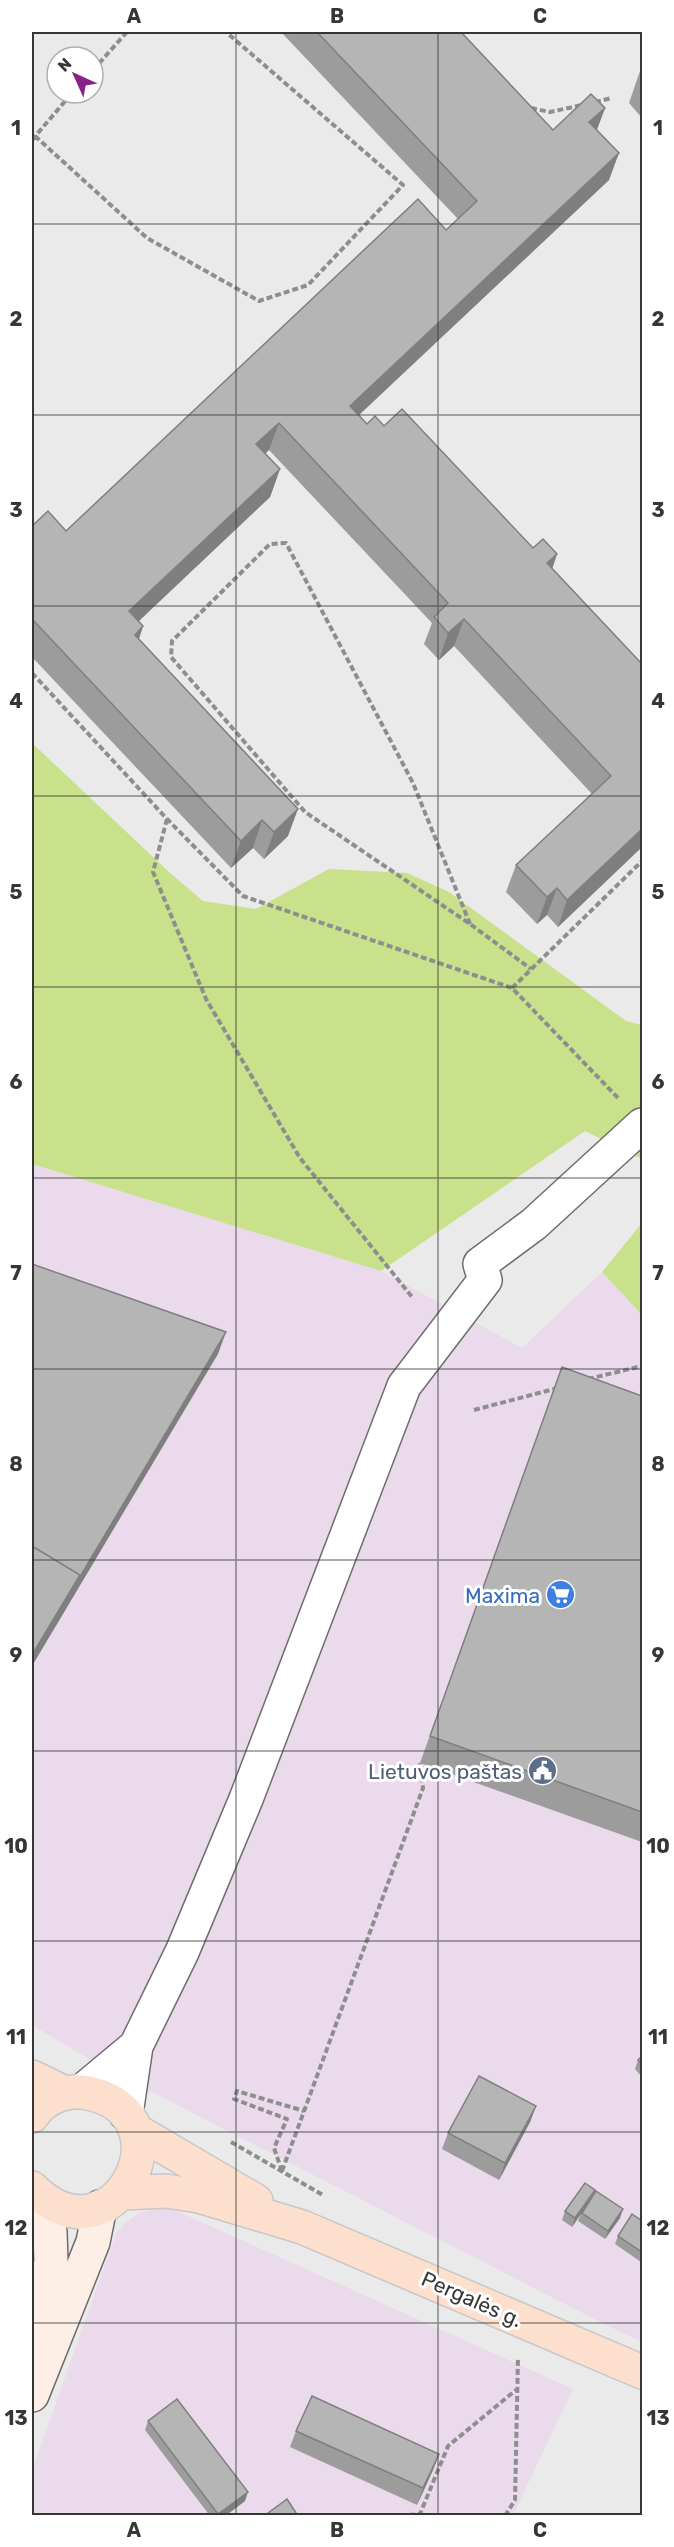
<svg xmlns="http://www.w3.org/2000/svg" width="674" height="2547" font-family="Rubik,sans-serif">
  <style>
    .commercial { fill: #ebdaec }
    .green { fill: #c8e18a }
    .lines { fill: none; stroke-linecap: round; stroke-linejoin: round }
    .street-casing { stroke: #6d6d6e; stroke-width: 36 }
    .secondary-casing { stroke: #6d6d6e; stroke-width: 36 }
    .primary-casing { stroke: #c7c7c7; stroke-width: 36 }
    .path { stroke: #8e8e8f; stroke-width: 4; stroke-dasharray: 6 3; stroke-linecap: butt }
    .street { stroke: #fff; stroke-width: 33 }
    .secondary { stroke: #feefe6; stroke-width: 33 }
    .primary { stroke: #fddfcd; stroke-width: 33 }
    .wall { fill: #9d9c9c }
    .shaded-wall { fill: #7f7f7f }
    .building { fill: #b6b5b5; stroke: #7f7f7f; stroke-width: 1.5 }
    .grid { fill: none; stroke: #363637; stroke-width: 1.5; stroke-opacity: 0.55 }
    .labels { text-anchor: middle; dominant-baseline: central; stroke-width: 6; stroke-linejoin: round; paint-order: stroke }
    .shop-label { font-size: 21px; fill: #366cbe; stroke: #fff; text-anchor: end }
    .service-label { font-size: 21px; fill: #4e5e75; stroke: #fff; text-anchor: end }
    .street-label { font-size: 21px; fill: #363637; stroke: #fff }
    .neatline { fill: none; stroke: #363637; stroke-width: 2 }
    .grid-label { font-size: 20px; text-anchor: middle; font-weight: bold; fill: #363637 }
  </style>
  <rect width="100%" height="100%" fill="#eaeaeb"/>
  <path class="commercial" d="M32,1164l349,107 141,77 80,-76 40,43v1027l-38,-18 -505,-259 -67,-40z
    M168,2207l405,182 -60,126h-481v-45l84,-236 9,-11 13,-9 16,-6z"/>
  <path class="green" d="M32,743l137,129 34,29 53,8 73,-40 78,4 42,19 177,129 16,4v134l-57,-28 -204,140 -349,-107z
    M642,1223v92l-40,-43z"/>
  <g class="lines">
    <defs>
      <path id="street" d="M82,2091l54,-45
        M126,2114l10,-68 46,-94 64,-153 158,-413 81,-106 -5,-16 54,-40 108,-99"/>
      <path id="secondary" d="M32,2351l19,-89 -1,-30 -8,-33
        M32,2395l61,-153 7,-35"/>
      <path id="primary" d="M32,2077l33,16
        M32,2116c12,-18 35,-28 56,-23 105,22 25,177 -56,95
        M135,2130l121,71
        M122,2193l44,-2 33,5 103,31 340,145"/>
    </defs>
    <use href="#street" class="street-casing"/>
    <use href="#secondary" class="secondary-casing"/>
    <use href="#primary" class="primary-casing"/>
    <path class="path" d="M93,70l34,-38
      M595,102l17,-4
      M531,108l19,4 32,-7
      M35,136l112,102 112,63 49,-16 95,-100 -177,-153
      M32,140l40,-47
      M32,673l135,146 76,77 269,92 107,111
      M167,819l-14,53 53,127 94,159 112,139
      M470,924l-57,-141 -127,-240 -16,1 -98,97 -1,16 134,155 165,112 61,45
      M512,988l130,-127
      M588,1379l54,-13
      M474,1410l84,-22
      M231,2142l92,53
      M282,2171l141,-383 -3,-25
      M282,2171l-8,-23 13,-29 -53,-20 3,-8 67,20
      M400,2516l20,-2 28,-68 68,-56
      M505,2516l10,-16 3,-143"/>
    <use href="#street" class="street"/>
    <use href="#secondary" class="secondary"/>
    <use href="#primary" class="primary"/>
  </g>
  <path class="wall" d="M281,32h180l92,98 52,-22 -8,21 12,51 -251,235 9,9 17,2 149,122 24,6 -5,15 90,278 -84,80 -11,-12 -10,9 -31,-32 10,-27 76,-71 -138,-148 -15,14 -15,-16 8,-21 -163,-173 -4,4 15,15 -10,28 -132,124 5,5 -4,13 149,197 -24,23 -11,-11 -22,20 -199,-211v-132l34,6 380,-301 12,-11z
    M642,69v49l-13,-15 11,-32z
    M562,1367l80,29v446l-222,-79z
    M642,2056v21l-7,-8 3,-9z
    M536,2106l-6,16 -31,58 -57,-31 6,-16z
    M592,2197l28,21 -15,21 -27,-18 3,-7 -9,13 -10,-7 3,-9z
    M642,2221v39l-1,2 -26,-18 3,-8z
    M148,2421l97,80 -20,15h-15l-65,-86z
    M296,2431l143,23 -6,16 -16,35 -127,-58z"/>
  <path class="shaded-wall" d="M605,108l-10,27 -6,-13z
    M619,153l-10,27 -269,253 10,-27z
    M279,423l-10,27 -23,21 10,-27z
    M280,469l-10,28 -150,142 9,-28z
    M557,554l-9,27 -1,-18z
    M464,619l-10,27 -15,14 9,-27z
    M143,626l-9,27 1,-18z
    M298,809l-10,27 -24,23 10,-27z
    M262,820l-9,28 -22,20 10,-27z
    M642,829v18l-84,80 9,-27z
    M557,888l-10,27 -10,9 10,-27z
    M226,1332l-8,22 -186,312v-11z
    M536,2106l-6,16 -31,58 6,-17z
    M595,2190l-4,9 -19,28 3,-9z
    M623,2209l-3,9 -15,21 3,-8z
    M439,2454l-6,16 -16,35 6,-17z
    M248,2492l-3,9 -20,15h-7v-2z"/>
  <path class="building" d="M317,32h144l92,98 38,-36 14,14 -16,14 30,31 -269,253 17,18 8,-8 9,10 18,-17 131,139 10,-9 14,15 -10,9 95,101v165l-75,71 -10,-12 -10,9 -31,-32 95,-89 -147,-157 -16,14 -14,-16 14,-14 -169,-180 -23,21 24,25 -151,142 14,15 -8,9 163,174 -24,23 -12,-12 -21,21 -209,-222v-94v1l16,-15 18,20 352,-332 28,31 31,-29z
    M32,1264l194,68 -148,248 2,-5 -48,-29z
    M562,1367l80,29v416l-212,-76z
    M32,1546l48,29 -48,80z
    M642,2056v8l-4,-4z
    M479,2076l57,30 -31,57 -57,-30z
    M585,2183l10,7 -20,28 -10,-7z
    M596,2191l27,18 -15,22 -26,-18z
    M632,2214l10,7v31l-24,-16z
    M312,2396l127,58 -16,34 -127,-57z
    M177,2399l71,93 -30,22 -70,-93z
    M287,2499l11,17h-34z"/>
  <path class="grid" d="M236,32v2484M438,32v2484M32,224h610M32,415h610M32,606h610M32,796h610M32,987h610M32,1178h610M32,1369h610M32,1560h610M32,1751h610M32,1941h610M32,2132h610M32,2323h610"/>
  <defs>
    <symbol id="supermarket-disc" viewBox="-11 -11 22 22"><circle r="9.5" fill="#3f7fe0" stroke="#fff"/><path d="M-6-5.5h2.5l.6 2H6L4.5 2H-2.5L-4.4-4H-6ZM-1.5 3.2a1.3 1.3 0 1 0 .1 0ZM3 3.2a1.3 1.3 0 1 0 .1 0Z" fill="#fff"/></symbol>
    <symbol id="civic-disc" viewBox="-11 -11 22 22"><circle r="9.5" fill="#5c6f8a" stroke="#fff"/><path d="M-.6-6.5H3V-4.5H.6V-3L4-1V1h2V6H-6V1h2V-1L-.6-3ZM-1.2 2.5V6h2.4V2.5Z" fill="#fff"/></symbol>
  </defs>
  <g fill-rule="evenodd">
    <use href="#supermarket-disc" x="544" y="1578" width="33" height="33"/>
    <use href="#civic-disc" x="526" y="1754" width="33" height="33"/>
  </g>
  <g class="labels">
    <g class="shop-label">
      <text x="540" y="1595">Maxima</text>
    </g>
    <g class="service-label">
      <text x="522" y="1771">Lietuvos paštas</text>
    </g>
    <g class="street-label">
      <text transform="translate(472 2299) rotate(24)">Pergalės g.</text>
    </g>
  </g>
  <rect width="674" height="2547" fill="none" stroke="#ffffff" stroke-width="66"/>
  <g transform="translate(75 75) rotate(315)"><circle r="28" fill="#ffffff" stroke="#afafaf" stroke-width="1.5"/>
  <path d="M0-4.5L10 22L0 15L-10 22Z" fill="#882188"/>
  <text y="-9" font-size="16" font-weight="bold" text-anchor="middle" fill="#363637">N</text>
  </g>
  <rect x="33" y="33" width="608" height="2481" class="neatline"/>
  <g class="grid-label">
    <text x="134" y="23">A</text>
    <text x="337" y="23">B</text>
    <text x="540" y="23">C</text>
    <text x="16" y="135">1</text>
    <text x="658" y="135">1</text>
    <text x="16" y="326">2</text>
    <text x="658" y="326">2</text>
    <text x="16" y="517">3</text>
    <text x="658" y="517">3</text>
    <text x="16" y="708">4</text>
    <text x="658" y="708">4</text>
    <text x="16" y="899">5</text>
    <text x="658" y="899">5</text>
    <text x="16" y="1089">6</text>
    <text x="658" y="1089">6</text>
    <text x="16" y="1280">7</text>
    <text x="658" y="1280">7</text>
    <text x="16" y="1471">8</text>
    <text x="658" y="1471">8</text>
    <text x="16" y="1662">9</text>
    <text x="658" y="1662">9</text>
    <text x="16" y="1853">10</text>
    <text x="658" y="1853">10</text>
    <text x="16" y="2044">11</text>
    <text x="658" y="2044">11</text>
    <text x="16" y="2235">12</text>
    <text x="658" y="2235">12</text>
    <text x="16" y="2425">13</text>
    <text x="658" y="2425">13</text>
    <text x="134" y="2537">A</text>
    <text x="337" y="2537">B</text>
    <text x="540" y="2537">C</text>
  </g>
</svg>
